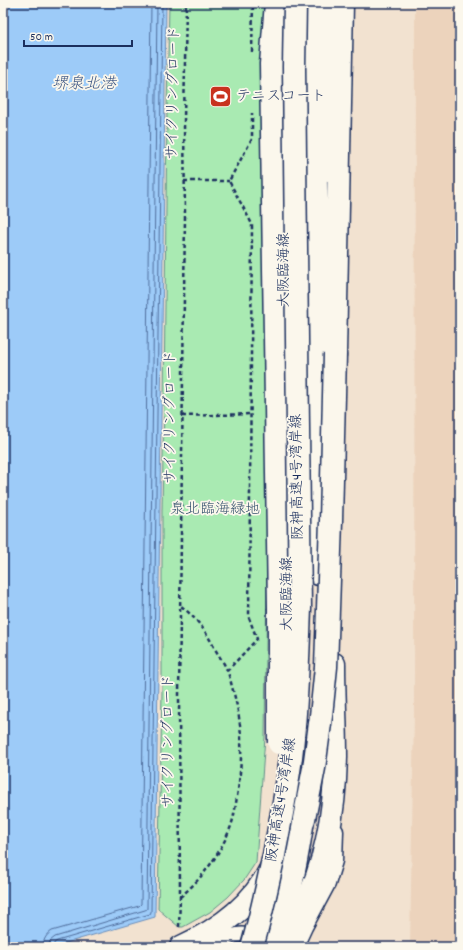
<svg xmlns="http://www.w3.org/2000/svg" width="463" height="950" font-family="Dekko,'Klee One',sans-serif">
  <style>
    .built { fill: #ecd3bc }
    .green { fill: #a9eab2; stroke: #628c88 }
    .water { fill: #9dcbf8; stroke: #698dba }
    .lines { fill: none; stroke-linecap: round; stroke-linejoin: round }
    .shore { stroke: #4f6d9c; stroke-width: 1 }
    .street-casing { stroke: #1b2f5e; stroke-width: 17 }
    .primary-casing { stroke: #1b2f5e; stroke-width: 25 }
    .highway-casing { stroke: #1b2f5e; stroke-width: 25 }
    .path { stroke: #1b2f5e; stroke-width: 2.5; stroke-dasharray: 4 3; stroke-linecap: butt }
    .street { stroke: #fbf7ec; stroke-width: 14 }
    .primary { stroke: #fbf7ec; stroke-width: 22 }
    .highway { stroke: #fbf7ec; stroke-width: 22 }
    .highway-bridge-casing { stroke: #1b2f5e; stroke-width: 25; stroke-linecap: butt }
    .highway-bridge { stroke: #fbf7ec; stroke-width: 22 }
    .labels { text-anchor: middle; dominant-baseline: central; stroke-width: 3.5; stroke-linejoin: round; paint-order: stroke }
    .street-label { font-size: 15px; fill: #1b2f5e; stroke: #fbf7ec }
    .poi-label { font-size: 15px; fill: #1b2f5e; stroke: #fbf7ec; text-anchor: start }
    .park-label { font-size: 15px; fill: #37546f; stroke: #fbf7ec }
    .water-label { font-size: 16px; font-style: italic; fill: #3c5684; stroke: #fbf7ec }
  </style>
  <rect width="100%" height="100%" fill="#f2e2d0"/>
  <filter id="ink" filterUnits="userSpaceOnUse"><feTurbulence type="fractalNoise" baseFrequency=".025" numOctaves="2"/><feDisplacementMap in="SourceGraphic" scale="8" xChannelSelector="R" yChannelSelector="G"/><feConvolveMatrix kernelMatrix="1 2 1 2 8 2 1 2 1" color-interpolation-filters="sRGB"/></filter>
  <g filter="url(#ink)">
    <path class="built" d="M415,3h45v944h-50l4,-235z"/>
    <path class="green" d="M169,3h97l2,473 -3,261 -9,125 -12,18 -16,17 -18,15 -27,15h-4l-21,-18 4,-218v-180l2,-110 3,-293z"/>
    <path class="water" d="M3,3h163l-11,914 -103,30h-49z"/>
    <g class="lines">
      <path class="shore" d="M43,947c0,-7 3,-12 9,-16l87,-25 2,-2 10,-901
        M49,947l1,-6 5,-4 90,-27 2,-1 10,-906
        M54,947v-4l3,-2 93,-27 1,-2 11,-909"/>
      <defs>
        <path id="street" d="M209,947c13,-7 30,-18 45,-9 4,2 7,6 10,9
          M296,947l2,-5 7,-15 23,-43 7,-23 1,-30"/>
        <path id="primary" d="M284,160l1,143
          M328,170l1,-167
          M181,947c37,-17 71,-41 90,-79
          M276,947c9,-12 20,-24 27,-37 23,-46 32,-103 33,-154 0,-31 -2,-61 -2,-92"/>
        <path id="highway" d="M276,3l-5,61 8,544
          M316,3l-1,62 4,509
          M335,354l7,-351
          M275,947c15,-48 24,-98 31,-147"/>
      </defs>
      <use href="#street" class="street-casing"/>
      <use href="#primary" class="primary-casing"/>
      <use href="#highway" class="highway-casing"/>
      <path class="path" d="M252,52l1,-49
        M184,181h45
        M182,416l69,-2
        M227,671l30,-32 -8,-21 3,-394 -23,-43 23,-42v-26
        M180,897c22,-18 41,-44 51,-71 4,-12 5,-24 7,-36 5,-37 5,-67 -6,-103 -1,-5 -3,-12 -5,-17 -3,-7 -8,-14 -12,-21 -9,-18 -18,-30 -34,-43
        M179,927l1,-30 -1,-201 6,-480 -1,-94 2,-119"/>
      <use href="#street" class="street"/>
      <use href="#primary" class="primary"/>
      <use href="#highway" class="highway"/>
      <defs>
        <path id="highway-bridge" d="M279,608v135
          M304,819l10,-51 7,-52 5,-49 5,-146 4,-167
          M252,947c9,-30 15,-61 22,-92 6,-32 13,-65 17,-98 6,-49 7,-99 9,-149l-6,-541 1,-64"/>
      </defs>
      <use href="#highway-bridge" class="highway-bridge-casing"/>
      <use href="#highway-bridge" class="highway-bridge"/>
    </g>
  </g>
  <defs>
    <symbol id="stadium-square" viewBox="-11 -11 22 22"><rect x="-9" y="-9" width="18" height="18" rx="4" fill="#c8321e" stroke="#fbf7ec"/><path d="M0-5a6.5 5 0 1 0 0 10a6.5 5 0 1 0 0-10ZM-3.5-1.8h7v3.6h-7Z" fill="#fff"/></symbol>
  </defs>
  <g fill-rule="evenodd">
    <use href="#stadium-square" x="208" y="84" width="25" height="25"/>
  </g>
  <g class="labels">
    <g class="street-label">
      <text transform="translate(174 93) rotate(-89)">サイクリングロード</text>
      <text transform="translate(285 270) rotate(-90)">大阪臨海線</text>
      <text transform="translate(171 417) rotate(-90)">サイクリングロード</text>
      <text transform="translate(298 477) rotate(-91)">阪神高速4号湾岸線</text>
      <text transform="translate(288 594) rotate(-90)">大阪臨海線</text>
      <text transform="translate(169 741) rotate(-90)">サイクリングロード</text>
      <text transform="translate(282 800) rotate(-81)">阪神高速4号湾岸線</text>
    </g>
    <g class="poi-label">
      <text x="236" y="97">テニスコート</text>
    </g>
    <g class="park-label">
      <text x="215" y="510">泉北臨海緑地</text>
    </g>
    <g class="water-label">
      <text x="84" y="84">堺泉北港</text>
    </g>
  </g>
  <rect width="463" height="950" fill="none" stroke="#fbf7ec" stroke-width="16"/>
  <rect x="8" y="8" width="447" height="934" fill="none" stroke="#1b2f5e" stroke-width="1.5" filter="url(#ink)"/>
  <path d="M24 40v6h108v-6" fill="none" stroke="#1b2f5e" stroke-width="2"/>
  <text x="30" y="40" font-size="12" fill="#1b2f5e" stroke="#fbf7ec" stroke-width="3" paint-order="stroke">50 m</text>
</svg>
